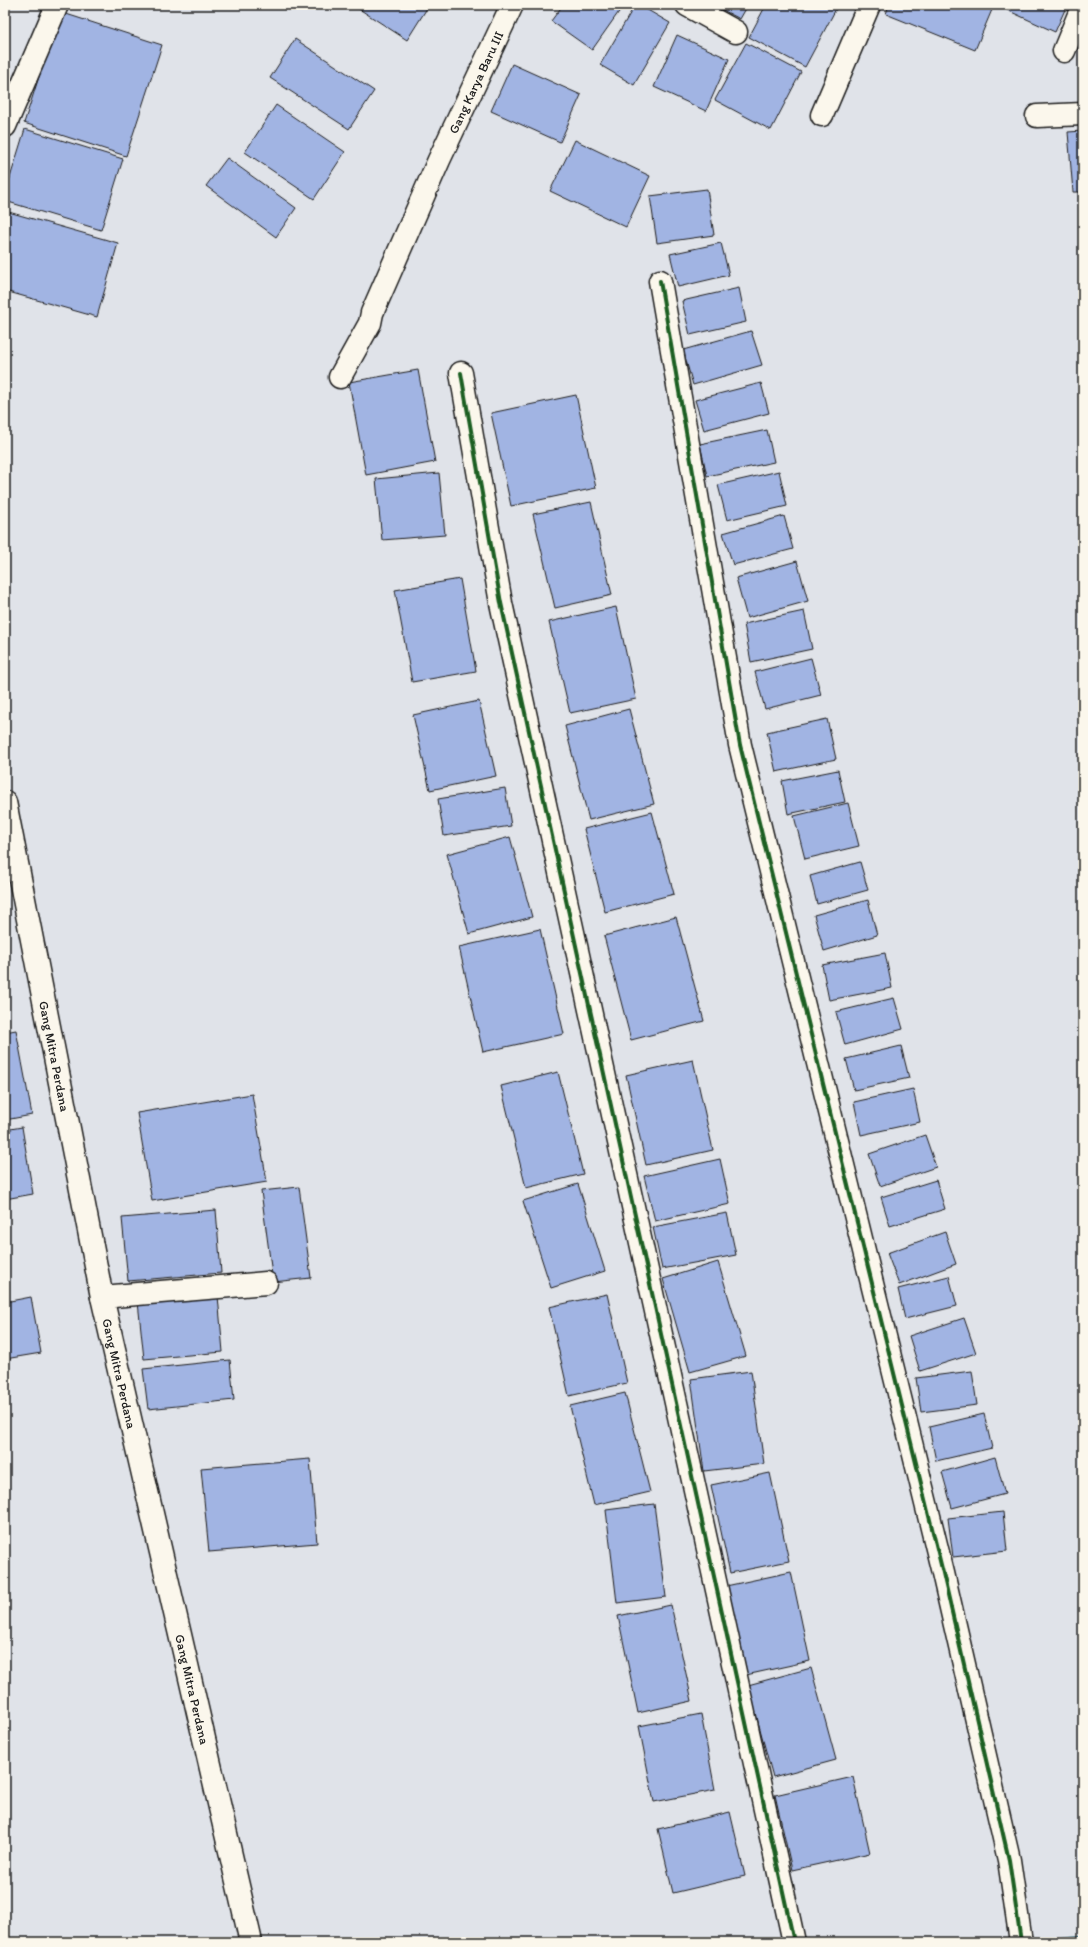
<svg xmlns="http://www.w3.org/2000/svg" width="1088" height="1947" font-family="Itim,sans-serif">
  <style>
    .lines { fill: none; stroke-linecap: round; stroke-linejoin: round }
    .stream { stroke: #5f8c99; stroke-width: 9 }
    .building { fill: #a1b4e3; stroke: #1c1c1c }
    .minor-casing { stroke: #1c1c1c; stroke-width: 25 }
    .minor { stroke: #fbf7ec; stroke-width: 22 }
    .cycleway-casing { stroke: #fbf7ec; stroke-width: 6 }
    .cycleway { stroke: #1b5e20; stroke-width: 4 }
    .labels { text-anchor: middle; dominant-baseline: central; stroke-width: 3; stroke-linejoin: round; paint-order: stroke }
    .street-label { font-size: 13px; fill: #1c1c1c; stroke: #fbf7ec }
  </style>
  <rect width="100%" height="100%" fill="#e0e3e9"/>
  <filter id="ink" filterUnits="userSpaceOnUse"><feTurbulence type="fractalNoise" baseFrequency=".025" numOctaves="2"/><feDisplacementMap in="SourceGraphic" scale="8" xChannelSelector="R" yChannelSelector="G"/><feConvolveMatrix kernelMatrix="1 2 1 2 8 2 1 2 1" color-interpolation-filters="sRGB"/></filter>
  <g filter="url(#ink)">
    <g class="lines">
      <path class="stream" d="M1056,1942l27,-3"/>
    </g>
    <path class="building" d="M353,5h76l-22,35z
      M563,5h59l1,1 -31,44 -41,-29z
      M635,5h4l31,18 -36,62 -34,-20z
      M713,5h35l-8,14z
      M766,5h72l-33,62 -56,-30z
      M889,5h105l-19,45 -89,-36z
      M1009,5h58l-12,27 -48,-22z
      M60,12l102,33 -36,111 -102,-33z
      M677,35l52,24 -23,52 -52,-24z
      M295,39l79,52 -25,38 -79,-51z
      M746,43l55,29 -30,58 -56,-30z
      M512,64l69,31 -21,47 -69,-31z
      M276,105l69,47 -31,47 -69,-47z
      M25,129l98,30 -22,71 -96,-29v-7z
      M1083,131v61h-10l-5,-60z
      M575,140l75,36 -24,51 -76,-36z
      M227,158l69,50 -20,29 -70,-51z
      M707,189l7,46 -57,8 -7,-47z
      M5,211l113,32 -21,74 -92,-26z
      M721,243l8,32 -51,12 -8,-33z
      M739,288l7,34 -56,13 -8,-34z
      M751,331l11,34 -69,20 -10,-35z
      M418,370l17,92 -69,13 -17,-93z
      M761,383l8,30 -65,17 -9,-30z
      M576,395l20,93 -85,18 -20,-93z
      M767,430l7,32 -67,14 -7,-32z
      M779,471l8,35 -60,14 -9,-35z
      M439,473l6,62 -63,5 -6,-61z
      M591,502l21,93 -57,13 -22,-94z
      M784,516l9,33 -60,16 -10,-32z
      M797,561l11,40 -61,17 -11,-40z
      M460,579l16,92 -64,11 -17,-92z
      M616,607l20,92 -66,14 -21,-91z
      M804,611l8,38 -61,13 -7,-38z
      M811,658l10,37 -56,14 -10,-37z
      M479,701l17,75 -66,14 -17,-75z
      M629,709l25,95 -65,16 -24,-94z
      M827,719l9,40 -60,13 -9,-40z
      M838,770l7,32 -57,12 -6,-33z
      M505,788l6,38 -67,10 -6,-37z
      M848,803l11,43 -54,13 -11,-43z
      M652,812l22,82 -69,18 -21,-83z
      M510,837l22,80 -63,17 -22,-80z
      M860,862l8,28 -51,14 -7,-28z
      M868,900l9,35 -53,16 -10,-36z
      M676,917l28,104 -73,19 -27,-104z
      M540,929l24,105 -81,18 -24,-105z
      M885,953l7,35 -63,12 -7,-35z
      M894,998l9,31 -58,16 -9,-33z
      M16,1030l16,85 -27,5v-88z
      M901,1046l8,32 -55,12 -8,-31z
      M693,1060l20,90 -67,15 -20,-90z
      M558,1072l25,102 -57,14 -25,-102z
      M913,1089l7,33 -59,13 -7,-33z
      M252,1094l15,88 -115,19 -15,-88z
      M22,1127l11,67 -28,5v-69z
      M925,1135l11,32 -56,19 -11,-32z
      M720,1159l10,45 -75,17 -11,-45z
      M936,1180l9,29 -55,17 -9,-29z
      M578,1184l27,87 -54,17 -28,-87z
      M299,1187l12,91 -38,4 -12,-91z
      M216,1210l5,63 -93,8 -6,-63z
      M727,1213l9,42 -74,14 -9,-42z
      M945,1232l11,32 -57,21 -12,-32z
      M718,1262l28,94 -56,16 -27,-93z
      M949,1276l8,30 -52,13 -7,-30z
      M607,1294l20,89 -58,13 -20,-89z
      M218,1296l5,56 -79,7 -6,-57z
      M31,1297l10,56 -36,6v-57z
      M964,1318l12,35 -56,18 -11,-35z
      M230,1360l4,40 -86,9 -5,-40z
      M751,1371l13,93 -60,7 -13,-92z
      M972,1371l5,34 -56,7 -5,-34z
      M625,1393l25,99 -56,13 -24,-99z
      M984,1414l8,34 -56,13 -7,-34z
      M995,1457l10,37 -53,14 -10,-36z
      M310,1459l7,84 -108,9 -8,-84z
      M770,1473l19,88 -59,12 -19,-88z
      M654,1504l12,93 -49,6 -11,-93z
      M1003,1512l4,39 -54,6 -5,-39z
      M791,1572l19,89 -64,14 -20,-89z
      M671,1605l21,96 -54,12 -20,-97z
      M811,1668l25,92 -63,17 -25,-92z
      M701,1714l14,76 -61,12 -15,-76z
      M853,1777l17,76 -78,17 -17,-75z
      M730,1812l15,64 -72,17 -15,-64z"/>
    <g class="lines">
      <defs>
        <g id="minor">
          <path d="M687,5l49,27"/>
          <path d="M1064,51l19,-46"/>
          <path d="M822,115l47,-110"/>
          <path d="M1037,116l46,-2"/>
          <path d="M5,126l52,-121"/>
          <path d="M660,281l80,464 203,828 66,287 12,82"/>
          <path d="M461,373l40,230 293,1339"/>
          <path id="s1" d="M340,377l30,-54 2,-10 67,-153 73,-155"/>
          <path id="s2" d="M5,802l97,495 149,645"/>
          <path d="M102,1297l164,-14"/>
        </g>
      </defs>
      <use href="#minor" class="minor-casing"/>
      <use href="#minor" class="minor"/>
      <defs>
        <path id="cycleway" d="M660,281l80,464 203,828 66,287 12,82
          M461,373l40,230 293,1339"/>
      </defs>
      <use href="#cycleway" class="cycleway-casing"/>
      <use href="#cycleway" class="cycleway"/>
    </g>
  </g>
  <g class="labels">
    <g class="street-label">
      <text stroke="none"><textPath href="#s1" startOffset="325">Gang Karya Baru III</textPath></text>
      <text stroke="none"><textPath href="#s2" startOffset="259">Gang Mitra Perdana</textPath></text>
      <text stroke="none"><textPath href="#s2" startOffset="583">Gang Mitra Perdana</textPath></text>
      <text stroke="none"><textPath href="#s2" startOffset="907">Gang Mitra Perdana</textPath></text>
    </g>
  </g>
  <rect width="1088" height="1947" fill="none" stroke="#fbf7ec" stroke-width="20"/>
  <rect x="10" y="10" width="1068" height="1927" fill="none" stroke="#1c1c1c" stroke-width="1.5" filter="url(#ink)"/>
</svg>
